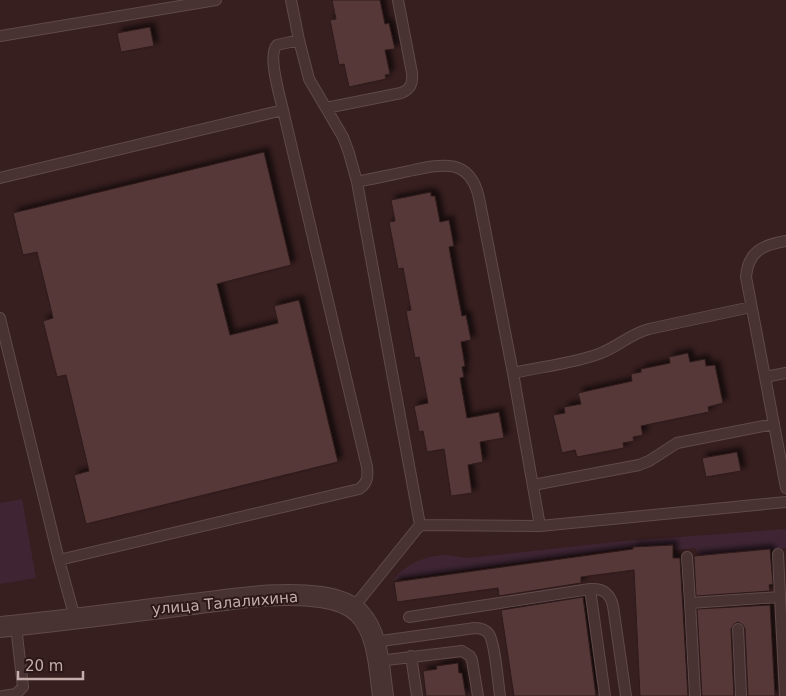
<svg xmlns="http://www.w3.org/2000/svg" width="786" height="696" font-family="'DejaVu Sans',sans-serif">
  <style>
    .green { fill: #3f2534 }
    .building { fill: #563837; stroke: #2e1a1a; filter: url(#shadow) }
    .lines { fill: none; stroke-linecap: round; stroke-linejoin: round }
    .service-casing { stroke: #604a49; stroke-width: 12 }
    .minor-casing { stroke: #604a49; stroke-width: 22 }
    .service { stroke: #483232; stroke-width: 10 }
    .minor { stroke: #483232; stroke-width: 20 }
    .labels { text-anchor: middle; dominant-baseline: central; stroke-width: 4; stroke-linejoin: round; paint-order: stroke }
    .street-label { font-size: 15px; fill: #c5adac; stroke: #2c1818 }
  </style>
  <defs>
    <filter id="shadow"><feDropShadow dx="4.5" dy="-4.5" stdDeviation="2.5" flood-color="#0009"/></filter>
  </defs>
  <rect width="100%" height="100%" fill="#371e1f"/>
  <path class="green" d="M22,499l14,79 -36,6v-81z
    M786,529v19l-86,8 -5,-8 -22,2 -1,-5 -39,2 -241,33c15,-16 31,-24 53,-25 8,0 16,3 24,3l155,-17z"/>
  <path class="building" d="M332,0h48l5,24 4,-1 6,26 -10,1 5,24 -5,1 1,4 -37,8 -5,-23 -5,1 -9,-45 6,-1z
    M150,27l4,19 -33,6 -4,-19z
    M264,152l27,113 -74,19 13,51 48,-12 -4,-17 25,-6 39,162 -252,62 -12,-49 15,-4 -23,-96 -9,2 -14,-56 10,-3 -16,-66 -14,3 -10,-42z
    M431,192v4h4l5,26 9,-2 5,26 -5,1 4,22 9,47 4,-1 5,25 -10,2 4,24 -3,1 2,10 -4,1 7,40 32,-6 5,26 -24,4 3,20 -15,3 4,28 -21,3 -7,-47 -17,3 -4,-21 -4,1 -5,-26 14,-3 -9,-46 -4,1 -9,-47 5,-1 -8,-42 -5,1 -9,-47 6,-1 -4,-21z
    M688,353l2,9 15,-3 1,7 9,-1 8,38 -15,4 1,5 -68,14 2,9 -10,2 1,4 -11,2 1,5 -47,9 -2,-7 -13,3 -9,-38 12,-2 -1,-6 17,-3 -3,-11 54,-12 -1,-7 10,-2v-3l29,-6 -1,-6z
    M737,452l4,19 -35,6 -4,-19z
    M673,545v13h7l8,138h-48l-6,-126 -53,7v6l-82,13 -1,-8 -101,14 -3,-20 239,-33v-2z
    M770,549l3,35 -4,1 1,6 -74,5 -2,-40z
    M583,597l13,99h-82l-13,-86z
    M770,605l5,91h-27l-3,-67 -2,-4 -5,-3 -4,2 -3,5 3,67h-32l-5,-87z
    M458,663l1,10h3l4,23h-40l-3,-25 14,-2 -1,-3z"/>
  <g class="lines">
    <defs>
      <path id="service" d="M291,0l8,40 10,39 34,58 6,16 8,29 63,343 -67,83
        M0,36l216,-36
        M326,108l75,-15c10,-4 12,-10 11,-20l-14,-73
        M283,110c-3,-14 -16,-55 -6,-65l22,-5
        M0,178l283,-68 84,357c1,9 1,16 -8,22l-300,71
        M357,182c17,-4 35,-7 52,-11 33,-7 61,-14 70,27l34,175 27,153
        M786,241c-23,4 -38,10 -40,36l19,100 21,-4
        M0,318l59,242 16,58
        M513,373c26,-6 64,-10 88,-20 18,-7 29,-19 48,-24l102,-22
        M765,377l21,111
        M533,485l106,-20 10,-4 28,-18 97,-19
        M420,525l120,1 246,-24
        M778,554l2,43
        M687,557l3,46
        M590,589l15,107
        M409,617l181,-28c13,-1 20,4 23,17l13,90
        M738,629l3,67
        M374,642l101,-14c6,0 10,1 14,6 6,9 9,49 11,62
        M411,656l6,40
        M378,661l84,-10 8,5 2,4 6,36
        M3,696l13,-2 7,-7 -7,-61
        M695,696l-5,-93 90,-6 5,99"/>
      <path id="minor" d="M0,627c64,-6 128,-15 193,-23 42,-5 86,-13 128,-7 14,2 28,6 38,16 20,21 20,56 24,83"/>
    </defs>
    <use href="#service" class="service-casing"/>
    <use href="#minor" class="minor-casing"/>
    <use href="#service" class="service"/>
    <use href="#minor" class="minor"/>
  </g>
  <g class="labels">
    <g class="street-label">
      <text transform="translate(225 603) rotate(-5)">улица Талалихина</text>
    </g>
  </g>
  <path d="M18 671v8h65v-8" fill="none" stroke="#c5adac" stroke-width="2.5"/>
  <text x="25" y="671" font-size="15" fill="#c5adac" stroke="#2c1818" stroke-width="4" paint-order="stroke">20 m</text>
</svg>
